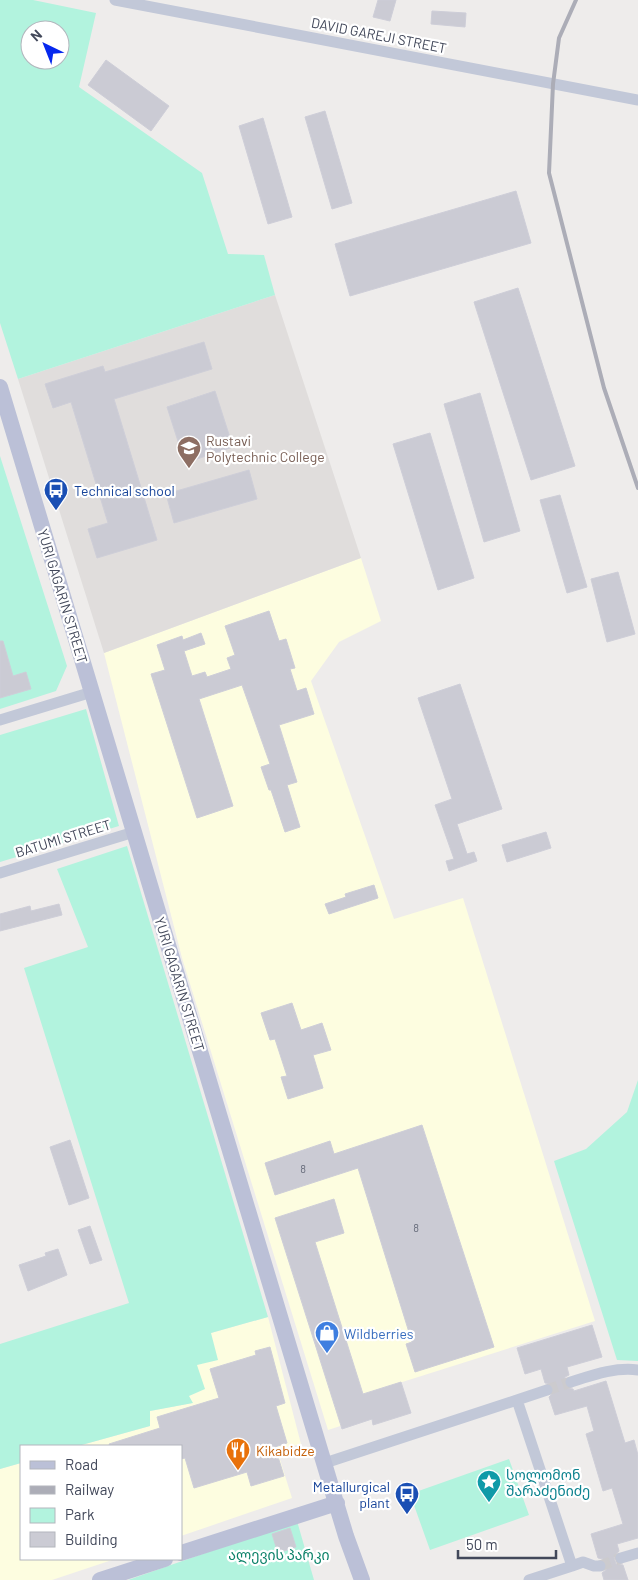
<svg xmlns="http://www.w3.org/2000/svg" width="638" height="1580" font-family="Barlow,'Noto Sans Georgian',sans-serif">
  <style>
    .commercial { fill: #fdfde0 }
    .education { fill: #e0dddc }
    .green { fill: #b2f3de; fill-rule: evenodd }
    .building { fill: #cbcbd4; stroke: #ceced8 }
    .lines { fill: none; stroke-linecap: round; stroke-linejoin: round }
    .street-tunnel { stroke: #cccbce; stroke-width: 11; stroke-dasharray: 11 5.5; stroke-linecap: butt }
    .street { stroke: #c2c8d8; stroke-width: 11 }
    .secondary { stroke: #bbc0d7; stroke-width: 16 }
    .rail { stroke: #acadb7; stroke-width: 4 }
    .labels { text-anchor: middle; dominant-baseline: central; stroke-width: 4.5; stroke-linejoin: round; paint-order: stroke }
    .number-label { font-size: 11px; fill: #646978 }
    .street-label { font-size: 14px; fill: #42485a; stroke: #fff }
    .education-label { font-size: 14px; fill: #785e54; stroke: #fff; text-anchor: start }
    .transit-label { font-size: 14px; fill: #164399; stroke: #fff; text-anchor: start }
    .shop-label { font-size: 14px; fill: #366cbe; stroke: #fff; text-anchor: start }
    .food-label { font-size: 14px; fill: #c56008; stroke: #fff; text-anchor: start }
    .culture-label { font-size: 14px; fill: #0d838f; stroke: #fff; text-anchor: start }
    .park-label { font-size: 14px; fill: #0c8269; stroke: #fff }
  </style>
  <rect width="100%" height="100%" fill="#eeeceb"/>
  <path class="commercial" d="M361,558l20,63 -42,21 -28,39 83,238 69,-21 132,423 -199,63 6,22 -74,24 -146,-472 -78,-305z
    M268,1317l33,127 -24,6 15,48 -111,38v-90h-103l72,-20v-15l42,-8 -4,-7 8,-32 15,-31z
    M21,1463v96h94l-63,21h-52v-111z"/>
  <path class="education" d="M275,295l86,263 -257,95 -86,-274z"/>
  <path class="green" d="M0,0h33l63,13 -17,74 123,86 26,81 36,1 11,40 -257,84 -18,-56zM30,30h30v30h-30z
    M0,456l67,210 -11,25 -56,18z
    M86,709l33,117 -119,36v-127z
    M127,846l141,471 -57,16 7,27 -21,5 8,24 -16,7 4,7 -43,8v15l-72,20h-57v17l-21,6v-125l129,-41 -105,-335 64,-21 -31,-78z
    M638,1080v281l-21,-1 -63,-199 32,-12 41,-37z
    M509,1459l20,56 -99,35 -20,-56z
    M297,1521l17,59h-186z"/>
  <path class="building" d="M378,0h18l-6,21 -17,-4z
    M432,11l34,2 -1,14 -34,-3z
    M106,60l63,46 -18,25 -63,-46z
    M325,111l27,92 -20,6 -27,-92z
    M263,118l29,99 -24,7 -29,-98z
    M516,191l15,52 -181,53 -15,-52z
    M518,288l57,178 -44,14 -57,-178z
    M204,342l8,27 -98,30 43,141 -60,18 -9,-29 20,-6 -37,-121 -18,6 -8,-24 58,-18 2,6z
    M215,391l18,56 -48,16 -18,-56z
    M480,393l40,138 -36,11 -40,-138z
    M430,433l44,145 -36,12 -45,-146z
    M249,470l8,29 -83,24 -8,-29z
    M560,495l27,92 -20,6 -27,-93z
    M618,572l17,62 -28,8 -16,-63z
    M269,611l10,30 7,-2 9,29 -5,1 7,22 9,-3 8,26 -35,11 18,57 -10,3 13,42 -15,5 -14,-42h-2l-8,-23 9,-3 -28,-79 -43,14 34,107 -36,12 -46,-144 14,-4 -8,-25 25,-9 1,4 18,-7 4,11 -21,7 8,25 13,-4 2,5 24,-8 -4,-11 8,-3 -10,-29z
    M0,641h3l10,35 13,-4 5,17 -31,9z
    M460,684l42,125 -45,15 10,30 7,-2 3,9 -28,10 -3,-10 8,-2 -19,-54 17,-6 -34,-101z
    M546,832l5,16 -44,14 -5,-17z
    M374,885l4,13 -49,16 -4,-10 21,-7 -1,-3z
    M59,904l3,11 -62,16v-17l30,-8 1,5z
    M292,1003l9,27 21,-7 9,27 -18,5 10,33 -35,11 -7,-22 6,-1 -12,-37 -5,1 -9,-27z
    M422,1125l72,222 -79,25 -9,-28 6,-2 -54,-174 -83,27 -10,-32 65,-22 4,13z
    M70,1140l19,58 -20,7 -19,-58z
    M334,1199l10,34 -29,9 48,152 38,-12 10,31 -38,12 -1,-6 -30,10 -67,-211z
    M90,1226l12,34 -12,4 -12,-34z
    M58,1249l9,26 -39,16 -9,-26 27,-9 -1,-3z
    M592,1325l10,32 -35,10 2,8 -4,2 -1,7 2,4 7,1 1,2 32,-10 19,62 9,-3 4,15v83l-21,6 2,7 -5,6 2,7 7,1 5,15h-24l-2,-7 5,-4v-6l-4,-4 -5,-1 -7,-24 32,-10 -11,-36 -9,3 -17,-57 8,-3 -7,-25 -32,9 -6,-18 5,-5v-5l-2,-3 -7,-1 -4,-14 -16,5 -8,-26z
    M270,1347l15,56 -9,3 11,37 -12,4 9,29 -33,10 -4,-14 -53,16 -9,-30 -4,1v-13h-71l-1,-2 51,-16 -3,-11 62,-19 -9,-29 46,-14 -1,-4z
    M290,1528l6,19 -18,6 -6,-19z"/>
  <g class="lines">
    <path class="street-tunnel" d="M547,1390l24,-8
      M600,1566l21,-8"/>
    <path class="street" d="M115,0l523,100
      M0,720l92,-28
      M0,873l134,-41
      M571,1382c22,-7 44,-15 67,-12
      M517,1400l30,-10
      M325,1463l192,-63 55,166 -43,14
      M621,1558l17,-5
      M572,1566l11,-4 11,4h6"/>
    <path class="secondary" d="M0,387l346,1149 16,44
      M181,1553l156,-50
      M100,1580l65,-21"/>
    <path class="rail" d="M576,0l-17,38 -6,46 -4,89 55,215 34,100"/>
  </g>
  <defs>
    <symbol id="university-pin" viewBox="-11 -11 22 30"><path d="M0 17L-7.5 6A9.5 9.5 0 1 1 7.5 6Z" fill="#8d6e63" stroke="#fff"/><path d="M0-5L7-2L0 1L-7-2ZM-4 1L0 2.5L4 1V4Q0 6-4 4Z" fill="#fff"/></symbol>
    <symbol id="bus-pin" viewBox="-11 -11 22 30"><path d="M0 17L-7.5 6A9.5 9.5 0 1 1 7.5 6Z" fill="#1a4fb4" stroke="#fff"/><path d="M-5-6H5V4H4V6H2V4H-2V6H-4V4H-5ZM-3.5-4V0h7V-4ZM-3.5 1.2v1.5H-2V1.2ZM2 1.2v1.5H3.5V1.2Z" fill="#fff"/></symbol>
    <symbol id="shop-pin" viewBox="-11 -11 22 30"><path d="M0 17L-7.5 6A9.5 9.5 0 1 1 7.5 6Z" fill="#3f7fe0" stroke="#fff"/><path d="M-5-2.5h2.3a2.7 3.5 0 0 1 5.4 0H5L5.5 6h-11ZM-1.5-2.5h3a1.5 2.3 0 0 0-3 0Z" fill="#fff"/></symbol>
    <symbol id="restaurant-pin" viewBox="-11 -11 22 30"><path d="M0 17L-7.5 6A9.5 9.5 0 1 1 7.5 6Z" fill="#e8710a" stroke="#fff"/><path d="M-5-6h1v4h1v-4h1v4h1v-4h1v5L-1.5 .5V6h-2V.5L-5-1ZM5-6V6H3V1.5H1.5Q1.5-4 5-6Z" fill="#fff"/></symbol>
    <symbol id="sight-pin" viewBox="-11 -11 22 30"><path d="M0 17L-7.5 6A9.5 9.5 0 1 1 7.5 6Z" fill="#0f9aa8" stroke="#fff"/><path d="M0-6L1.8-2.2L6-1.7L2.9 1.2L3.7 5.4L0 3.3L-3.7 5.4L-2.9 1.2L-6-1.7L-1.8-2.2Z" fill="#fff"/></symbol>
  </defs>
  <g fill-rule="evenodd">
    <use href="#university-pin" x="175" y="434" width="28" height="38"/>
    <use href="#bus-pin" x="42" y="476" width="28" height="38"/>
    <use href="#shop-pin" x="313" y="1319" width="28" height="38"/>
    <use href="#restaurant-pin" x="224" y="1436" width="28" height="38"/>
    <use href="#sight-pin" x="475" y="1468" width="28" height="38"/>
    <use href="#bus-pin" x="393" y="1480" width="28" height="38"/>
  </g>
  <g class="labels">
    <g class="number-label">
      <text x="303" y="1168">8</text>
      <text x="416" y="1227">8</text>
    </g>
    <g class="street-label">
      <text transform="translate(379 35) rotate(11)">DAVID GAREJI STREET</text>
      <text transform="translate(63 596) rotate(73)">YURI GAGARIN STREET</text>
      <text transform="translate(63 838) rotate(-17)">BATUMI STREET</text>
      <text transform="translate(180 984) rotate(73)">YURI GAGARIN STREET</text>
    </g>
    <g class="education-label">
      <text x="206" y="440">Rustavi<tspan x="206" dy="16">Polytechnic College</tspan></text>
    </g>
    <g class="transit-label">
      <text x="74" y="490">Technical school</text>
      <text x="390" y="1486" text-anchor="end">Metallurgical<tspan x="390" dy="16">plant</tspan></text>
    </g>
    <g class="shop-label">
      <text x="344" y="1333">Wildberries</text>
    </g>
    <g class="food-label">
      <text x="256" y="1450">Kikabidze</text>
    </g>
    <g class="culture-label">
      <text x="506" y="1474">სოლომონ<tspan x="506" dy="16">შარაძენიძე</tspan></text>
    </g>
    <g class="park-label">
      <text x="279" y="1554">ალევის პარკი</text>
    </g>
  </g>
  <rect x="20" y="1445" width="162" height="115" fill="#ffffff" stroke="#b3b6bd"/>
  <rect x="30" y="1461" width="25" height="8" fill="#bbc0d7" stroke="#b3b6bd"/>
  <text x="65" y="1470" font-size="15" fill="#42485a">Road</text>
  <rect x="30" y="1486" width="25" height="8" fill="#acadb7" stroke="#b3b6bd"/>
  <text x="65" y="1495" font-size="15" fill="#42485a">Railway</text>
  <rect x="30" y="1508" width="25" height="15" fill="#b2f3de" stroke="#b3b6bd"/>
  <text x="65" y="1520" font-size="15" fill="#42485a">Park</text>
  <rect x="30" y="1532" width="25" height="15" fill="#cbcbd4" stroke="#b3b6bd"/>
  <text x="65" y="1545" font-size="15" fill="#42485a">Building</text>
  <g transform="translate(45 45) rotate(317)"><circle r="24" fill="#ffffff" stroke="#b3b6bd"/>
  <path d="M0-4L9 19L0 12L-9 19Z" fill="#0628ee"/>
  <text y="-8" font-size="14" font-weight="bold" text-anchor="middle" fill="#42485a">N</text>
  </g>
  <path d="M458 1550v8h98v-8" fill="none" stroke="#42485a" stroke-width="2.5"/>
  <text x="466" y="1550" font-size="15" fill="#42485a" stroke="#ffffff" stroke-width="4" paint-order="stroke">50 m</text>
</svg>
